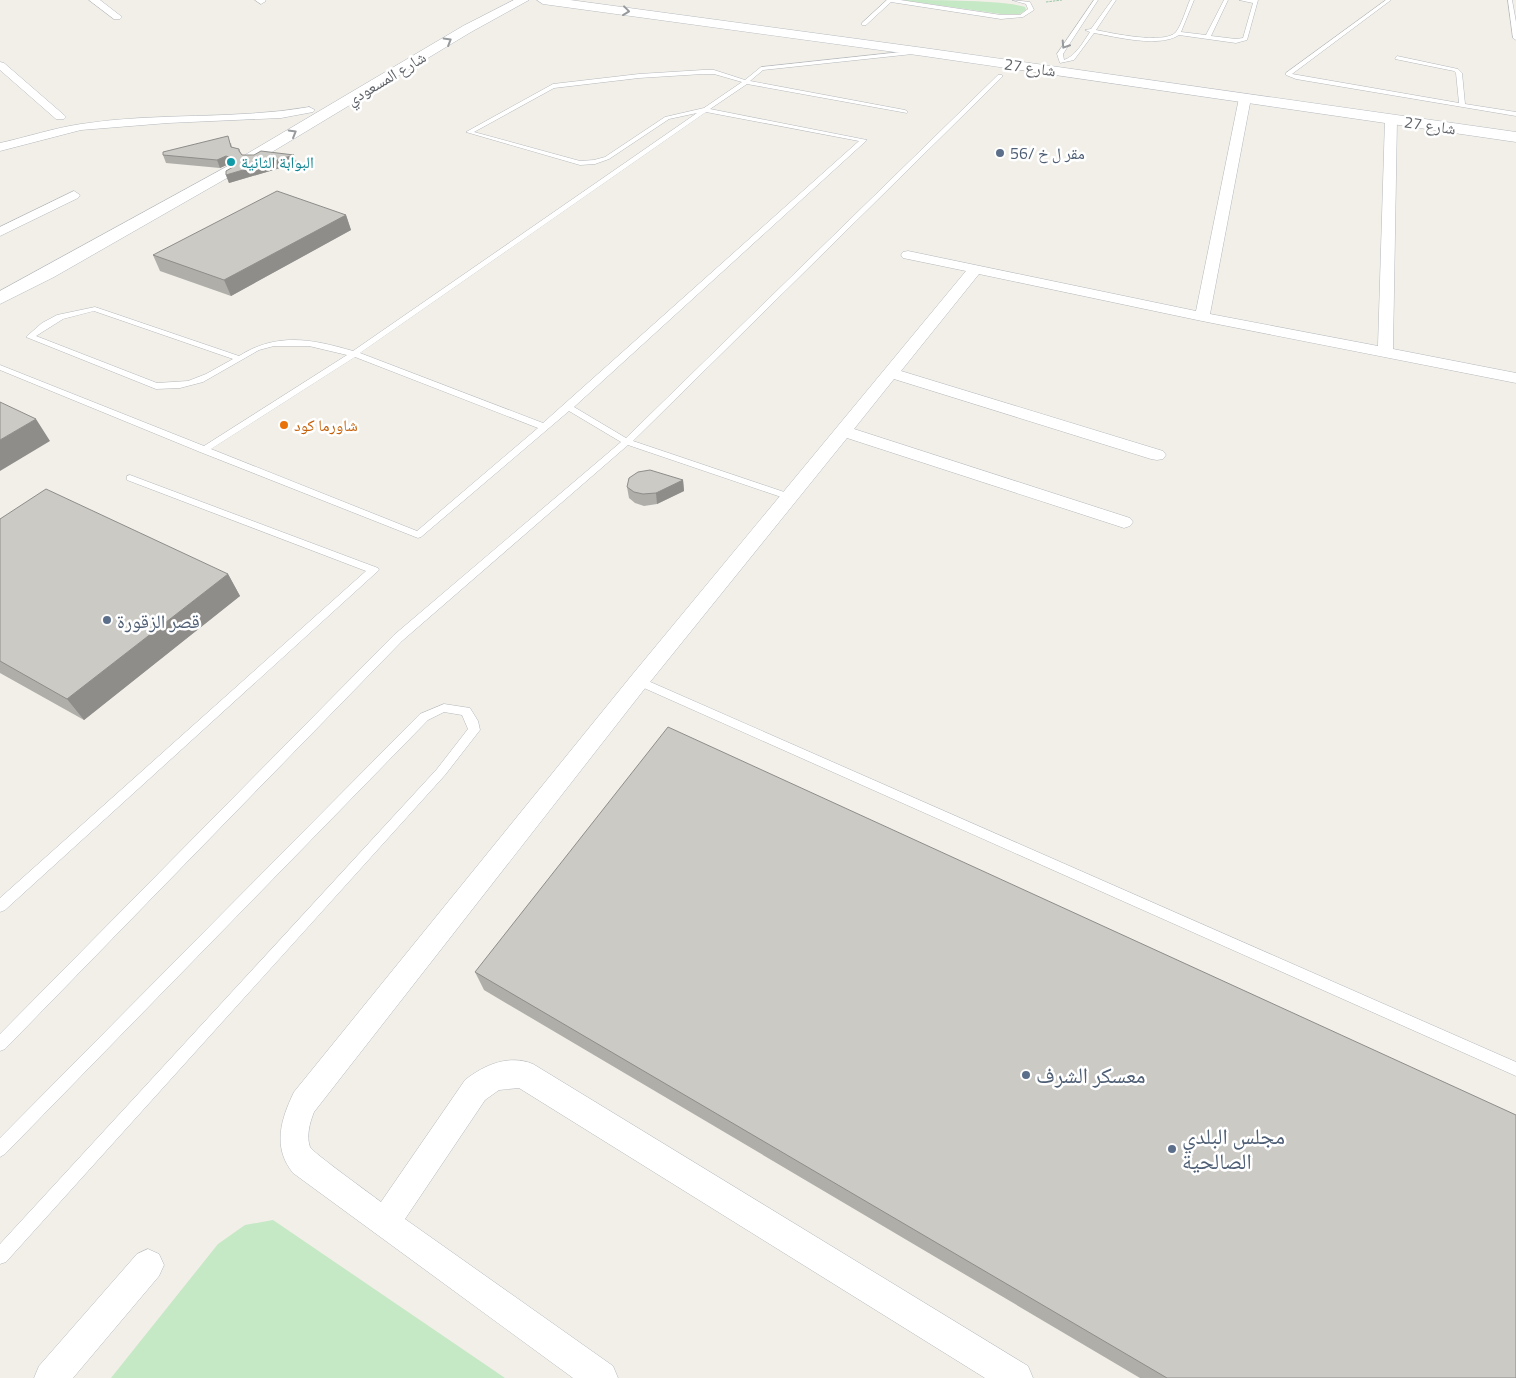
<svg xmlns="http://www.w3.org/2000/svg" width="1516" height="1378" font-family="'Titillium Web','Noto Naskh Arabic',sans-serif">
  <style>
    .green { fill: #c5e8c5 }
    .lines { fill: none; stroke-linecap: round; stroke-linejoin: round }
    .service-casing { stroke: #b5b8bc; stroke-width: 1 }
    .minor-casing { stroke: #b5b8bc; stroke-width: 1 }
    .secondary-casing { stroke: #b6babf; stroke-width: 1 }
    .path { stroke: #9cc7a9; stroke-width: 1; stroke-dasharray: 2.5 1; stroke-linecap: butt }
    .service { fill: #fff; fill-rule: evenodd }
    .minor { fill: #fff; fill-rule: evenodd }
    .secondary { fill: #fff; fill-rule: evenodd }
    .wall { fill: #afaea9 }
    .shaded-wall { fill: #8f8d8a }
    .building { fill: #cccac5; stroke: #8f8d8a }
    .oneway { stroke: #979a9d }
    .service-dot { fill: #5c6f8a; stroke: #fff; stroke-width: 2 }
    .culture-dot { fill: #0f9aa8; stroke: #fff; stroke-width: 2 }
    .food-dot { fill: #e8710a; stroke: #fff; stroke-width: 2 }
    .labels { text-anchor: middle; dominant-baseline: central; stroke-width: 5; stroke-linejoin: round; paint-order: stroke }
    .far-street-label { font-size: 16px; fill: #5f6368; stroke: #fff }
    .far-service-label { font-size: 16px; fill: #4e5e75; stroke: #fff; text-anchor: start }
    .far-culture-label { font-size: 16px; fill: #0d838f; stroke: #fff; text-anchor: start }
    .far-food-label { font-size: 16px; fill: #c56008; stroke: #fff; text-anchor: start }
    .service-label { font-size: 19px; fill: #4e5e75; stroke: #fff; text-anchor: start }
    .near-service-label { font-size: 22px; fill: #4e5e75; stroke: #fff; text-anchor: start }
  </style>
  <rect width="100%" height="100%" fill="#f1efe8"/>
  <path class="green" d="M902,0c28,0 102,0 123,7l1,3 -6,4h-19z
    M273,1220l232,158h-394l107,-134 27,-19z"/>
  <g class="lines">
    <defs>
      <path id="service" d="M887,0h13l101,15h19l8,-6 -2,-5 -14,-4 18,2 4,8 -11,7 -22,2 -110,-17 -25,23h-4v-2z
        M1094,0h4l-35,54 1,6c12,-4 19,-18 26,-28l-5,-2 6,-1 21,-29h4l-20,30c15,3 69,15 80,2 6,-8 10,-23 14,-32h4l-13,32 25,3 18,-35h4l-17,36 25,3 7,-1 10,-35 -14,-3h19l-11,40 -11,3 -57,-8c-20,13 -62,2 -85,-2l-20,27 -14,3 -3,-9z
        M1386,0h5l-99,74 167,29 -3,-30 -2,-2 -59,-12 2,-3 61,13 4,4 3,31 51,8v4l-220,-37 -10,-4v-2z
        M1508,0h4l4,22v18l-3,-2z
        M920,50l2,3 -159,17 -13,11 155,29 3,2 -1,1 -160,-29 -37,25 157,31 -293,267 52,31 372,-363h4v2l-369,364 160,54v4h-6l-159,-54 -226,196 -397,408 -5,2v-17l394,-399 227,-193 -52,-31 -148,126 -3,1 -218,-86 -200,-82v-5l204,81 143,-91 -38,-9h-35l-15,4 -56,32 -23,6 -24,1 -130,-52 16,-14 15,-8 38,-8 144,49c38,-24 73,-17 114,-5l344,-238 -28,6 -60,40 -14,5 -15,1 -114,-33 87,-48 86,-10 64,-4h11l31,10 16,-13zM703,74h11l28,8 -38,26 -39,9 -60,40 -11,3 -14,1 -106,-29 80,-44 85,-10zM706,112l153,29 -316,282 -183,-70zM94,311l139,48 -27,15 -18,7 -31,2 -121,-47 27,-17zM355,357l183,71 -121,103 -206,-82z
        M130,475l248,93 1,2 -374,340 -5,2v-14l366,-327 -239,-91v-4z
        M639,677l877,385v14l-881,-392 -2,-3 2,-3z
        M444,704l26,4 8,13 2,9 -35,45 -439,487 -6,2v-20l437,-475 31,-40 -6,-14 -18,-3 -16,8 -423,434 -5,3v-19l420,-424z"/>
      <path id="minor" d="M89,0h11l22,17 -2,2h-6z
        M255,0h10l1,1 -5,3z
        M0,62l4,1 60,52 2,2 -2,2h-8l-56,-49z
        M1245,95l6,3 -41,216 168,32 7,-227 6,-3 6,3 -4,230 123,24v10l-314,-62 -223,-47 -78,97 262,80 3,4 -3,4 -6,1 -6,-1 -257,-80 -40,50 276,89 3,4 -3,4 -6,2 -6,-2 -271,-88 -201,249 -332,425c-4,10 -8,24 -4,35 2,5 62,48 71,55l84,-122c19,-15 44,-26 68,-16l495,302 5,12h-48l-466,-290 -20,2 -14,10 -80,119 208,147 5,12h-45l-280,-205c-21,-26 -12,-54 1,-81l338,-417 334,-404 -63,-13 -2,-3 2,-3 5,-1 288,60 43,-213z
        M309,107l6,3 -2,2 -32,6 -113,5 -87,7 -81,21v-8c27,-6 54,-15 81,-19 76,-12 153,-4 228,-17z
        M74,191l6,4 -2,3 -78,38v-9z
        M148,1249l11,5 5,11 -5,11 -86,102h-39l5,-12 98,-112z"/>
      <path id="secondary" d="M514,0h15l-58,32 -214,129h-12l-2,-3 2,-3 218,-129z
        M537,0h33l354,48 592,84v10l-592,-86 -381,-52z
        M228,166l6,2 2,3 -2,3 -180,103 -54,27v-13z"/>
    </defs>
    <use href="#service" class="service-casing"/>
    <use href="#minor" class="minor-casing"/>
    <use href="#secondary" class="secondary-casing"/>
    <path class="path" d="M1046,2l16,-2"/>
    <use href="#service" class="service"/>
    <use href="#minor" class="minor"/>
    <use href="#secondary" class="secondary"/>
  </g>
  <path class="wall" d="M231,143l1,5 7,1 3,6 55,8 -68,20 -3,-8 7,-9 -4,-2 -9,4 -54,-5 -3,-8z
    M346,215l5,15 -120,66 -71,-25 -7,-16z
    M683,480l1,11 -27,13 -13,2 -9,-3 -6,-5 -2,-11z
    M0,519l228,55 12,22 -156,124 -84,-47z
    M475,972l1041,406h-376l-656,-388z"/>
  <path class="shaded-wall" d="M294,155l3,8 -68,20 -3,-8z
    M226,156l3,8 -9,4 -3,-8z
    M346,215l5,15 -120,66 -7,-16z
    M36,419l14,22 -50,30v-31z
    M683,480l1,11 -27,13 -1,-11z
    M228,574l12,22 -156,124 -17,-21z"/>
  <path class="building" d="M228,136l3,11 8,2v2l3,4h12l7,-4 33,4 -68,20v-4l7,-4 2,-5 -3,-4 -6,-2 -9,4 -54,-5v-3z
    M277,191l69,24 -122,65 -71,-25z
    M0,402l36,17 -36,21z
    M650,470l33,10 -27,13 -13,1 -9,-2 -7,-5 2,-9 9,-6z
    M46,489l182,85 -161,125 -67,-38v-142z
    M668,727l848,388v263h-349l-692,-406z"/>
  <defs><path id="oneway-chevron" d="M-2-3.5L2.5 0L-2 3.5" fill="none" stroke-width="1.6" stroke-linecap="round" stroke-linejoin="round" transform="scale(1.25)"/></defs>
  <g class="oneway">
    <use href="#oneway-chevron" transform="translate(626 11) rotate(7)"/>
    <use href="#oneway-chevron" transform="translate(448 41) rotate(-31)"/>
    <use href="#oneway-chevron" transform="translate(1065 45) rotate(123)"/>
    <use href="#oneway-chevron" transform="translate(293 133) rotate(-30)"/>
  </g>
  <g class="service-dot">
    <circle cx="1000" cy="153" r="5"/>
    <circle cx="107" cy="620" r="5"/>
    <circle cx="1026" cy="1075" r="5"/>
    <circle cx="1172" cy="1149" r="5"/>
  </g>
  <circle class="culture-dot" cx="231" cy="162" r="5"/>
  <circle class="food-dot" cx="284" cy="425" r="5"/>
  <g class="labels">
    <g class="far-street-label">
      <text transform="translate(1030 67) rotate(8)">شارع 27</text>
      <text transform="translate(386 78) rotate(-31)">شارع المسعودي</text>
      <text transform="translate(1430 125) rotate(8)">شارع 27</text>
    </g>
    <g class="far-service-label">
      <text x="1010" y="153">مقر ل خ /56</text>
    </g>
    <g class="far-culture-label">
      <text x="241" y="162">البوابة الثانية</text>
    </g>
    <g class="far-food-label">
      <text x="294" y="425">شاورما كود</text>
    </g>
    <g class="service-label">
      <text x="117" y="620">قصر الزقورة</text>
    </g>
    <g class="near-service-label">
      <text x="1036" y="1075">معسكر الشرف</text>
      <text x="1182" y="1136">مجلس البلدي<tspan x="1182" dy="25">الصالحية</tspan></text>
    </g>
  </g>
</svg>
